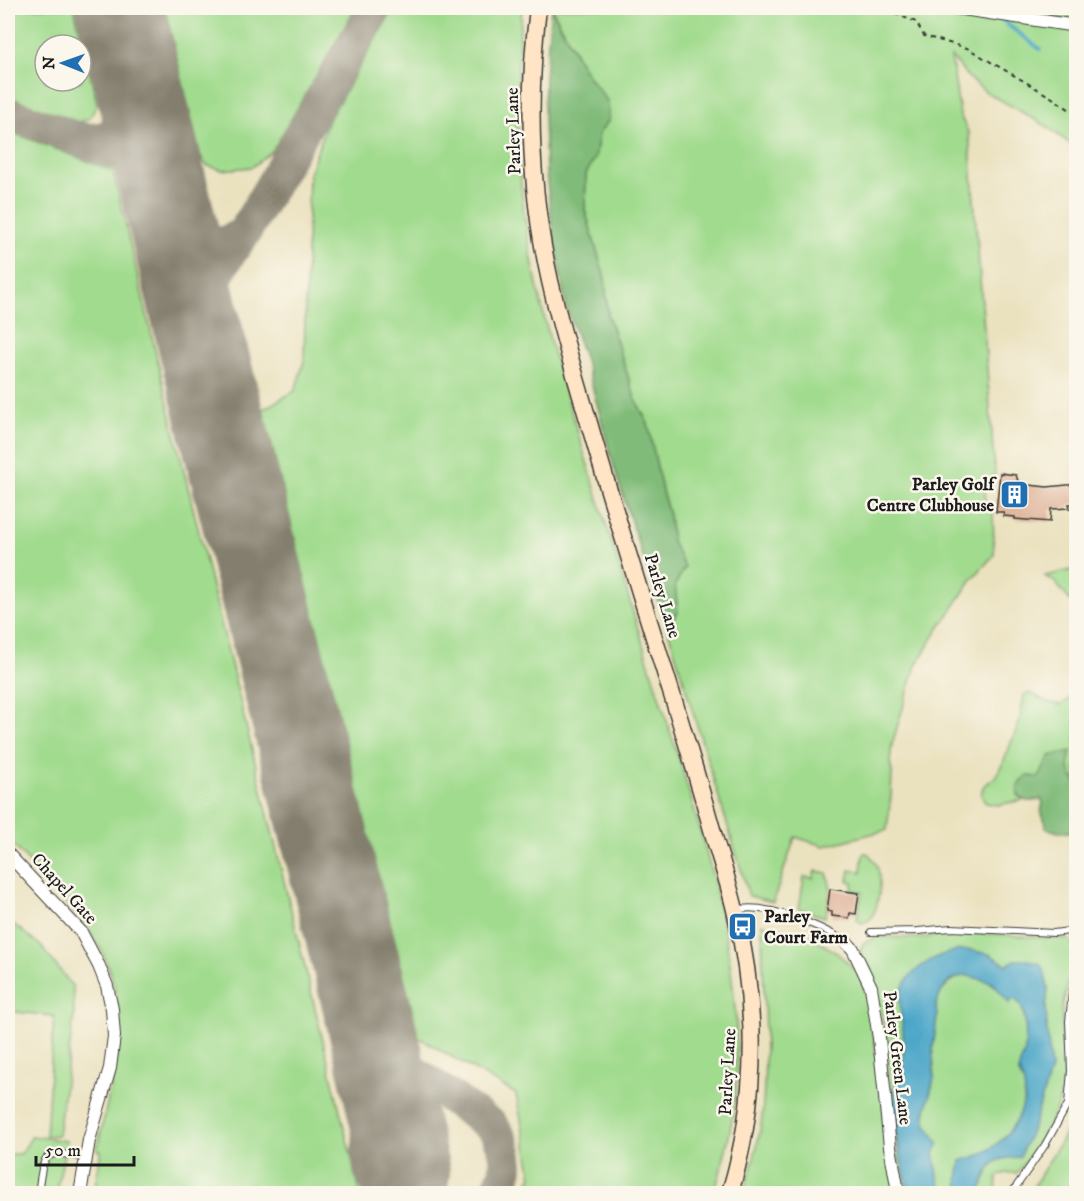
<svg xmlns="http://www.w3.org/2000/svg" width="1084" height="1201" font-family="'IM FELL DW Pica',serif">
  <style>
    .green { fill: #a1db8e; stroke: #5e7c55; stroke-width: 1.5; fill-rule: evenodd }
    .forest { fill: #80bb79; stroke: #4e6c4a; stroke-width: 1.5 }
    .water { fill: #4aa5c8; stroke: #336072; stroke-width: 1.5 }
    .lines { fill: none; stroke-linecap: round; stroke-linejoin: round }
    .stream { stroke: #4aa5c8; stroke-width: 4 }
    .taxiway { stroke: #837e6d; stroke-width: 34 }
    .runway { stroke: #837e6d; stroke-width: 88 }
    .building { fill: #dcac91 }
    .lane-casing { stroke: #3b3a34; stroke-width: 8 }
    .street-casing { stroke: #3b3a34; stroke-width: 14 }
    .secondary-casing { stroke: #3b3a34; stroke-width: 19 }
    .path { stroke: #3b3a34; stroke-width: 2; stroke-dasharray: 4.5 4.5; stroke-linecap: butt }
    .lane { stroke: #fff; stroke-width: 6 }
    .street { stroke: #fff; stroke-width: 12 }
    .secondary { stroke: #ffe4c6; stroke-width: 16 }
    .labels { text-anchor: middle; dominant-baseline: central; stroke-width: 5; stroke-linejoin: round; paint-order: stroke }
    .street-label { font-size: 18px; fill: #1c1c1c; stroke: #fbf7ec }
    .poi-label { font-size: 18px; font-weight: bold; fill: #1c1c1c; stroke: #fbf7ec; text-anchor: end }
  </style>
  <rect width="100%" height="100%" fill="#fbf7ec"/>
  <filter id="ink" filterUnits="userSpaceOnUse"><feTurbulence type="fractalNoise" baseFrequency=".0167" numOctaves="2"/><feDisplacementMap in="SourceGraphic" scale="12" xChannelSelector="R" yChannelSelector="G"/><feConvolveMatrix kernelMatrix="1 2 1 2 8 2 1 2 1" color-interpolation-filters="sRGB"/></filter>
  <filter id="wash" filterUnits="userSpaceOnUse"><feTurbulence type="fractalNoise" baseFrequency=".008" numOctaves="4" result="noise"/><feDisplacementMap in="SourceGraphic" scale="24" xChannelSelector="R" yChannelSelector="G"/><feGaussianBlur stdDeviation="1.35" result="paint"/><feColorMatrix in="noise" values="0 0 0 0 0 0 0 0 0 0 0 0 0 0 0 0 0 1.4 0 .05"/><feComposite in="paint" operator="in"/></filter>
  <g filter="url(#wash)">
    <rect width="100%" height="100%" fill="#eae1be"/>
    <path class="green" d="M8,8h66l23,96 -7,14 -13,5 -69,-26zM45,45h36v36h-36z
      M165,8h191l-83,142 -21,17 -30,3 -16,-5 -6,-11z
      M394,8h128c-7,68 -6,137 2,205 7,47 17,94 29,139 33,109 67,217 100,325 39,126 86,254 84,388 0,44 -10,86 -23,128h-192l10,-17 -16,-82 -98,-57 -155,-628 32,-18 9,-30 5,-187 19,-53z
      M552,8h524v140l-33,-24 -57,-32 -17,-14 -18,-21 9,58 9,19 26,340 -10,12v23l8,1 1,45 -22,24 -38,57 -18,29 -24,79 -2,18 2,10 -1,23 -4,35 -63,16 -29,-9 -22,65 -24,-6 -82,-269 11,-15 -3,-27 10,-18 -13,-25 -3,-27 -7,-24 -14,-67 -13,-26 -27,-83 -3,-36 -20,-69 1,-36 9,-16 4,-25 10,-13 -1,-18 -22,-29z
      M8,131l105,40 61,259 186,763h-266l7,-42 -4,-2 18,-81 5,-28 -3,-42 -6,-24 -10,-25 -13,-20 -58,-66 -22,-23z
      M1076,569v39l-21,-26 -10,-6z
      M1030,693l17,9 14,3 15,-11v87c-8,-7 -8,-20 -5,-29l-32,25 -13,-1 -8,19 5,5 -25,5 -12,-2 -5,-8 2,-8 12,-10 8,-14 16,-40 5,-28z
      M864,853h3c6,5 9,9 11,16 4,11 1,42 -9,51 -3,2 -5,2 -8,3l-4,-4 5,-27 -10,-2 1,-8 -5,-1 2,-11 11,2 2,-17z
      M815,871l12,2 4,16 -6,28 -26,-8 5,-32 9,1z
      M8,920l33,26 32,41 1,29 -16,119 -12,1 8,-120 -46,-5z
      M762,924l48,12 27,17 21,19 10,27 29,194 -154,1c8,-24 16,-52 19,-76 6,-65 1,-130 0,-194z
      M975,933l94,6c12,14 6,23 1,38 -2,9 -5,18 -7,27 -5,29 6,59 -1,88 -8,28 -27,58 -45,81 -7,0 -14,-1 -20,4l-1,16h-17c17,-27 1,-32 41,-37l20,-51 11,-36 -4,-38 -1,-24 2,-18 -2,-11 -6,-14 -13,-4h-12l-8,5 -18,-11 -81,25 -8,18 4,45v14l-3,14 -4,8 -4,19 3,38 6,32 8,26h-7l-3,-10 -13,-128c3,-31 -17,-71 -27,-101l3,-11 14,-6 45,1 25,-4z
      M965,975c23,6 30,6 44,28l5,-5c14,7 12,37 11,52 -1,7 -6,14 -6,22 0,4 4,8 5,12 2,11 0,22 -5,32 -14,27 -40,48 -61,69l2,8c-8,0 -17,3 -20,-7l-6,-33 4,-12c-24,-25 -7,-38 -4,-64 1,-7 -1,-16 -1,-23 0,-11 2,-22 3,-32 1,-5 0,-10 0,-14 2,-17 13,-28 29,-33z
      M1076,1116v77h-47l5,-7z
      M32,1136l35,5 -11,52h-48v-39h13z"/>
    <path class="forest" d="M551,8l35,65 22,29 1,18 -10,13 -4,25 -9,16 -1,36 20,69 3,36 27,83 13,26 14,67 7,24 3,27 13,25 -10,18 3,27 -11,15 -34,-99 -21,-68 -26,-97 -20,-57 -12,-67 -8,-65 -2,-58 1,-39z
      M1071,751c-3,9 -4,23 5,30v51h-18l-12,-4c1,-11 -8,-11 -3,-25l-2,-4c-10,3 -16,4 -23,-4 -1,-10 1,-13 8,-19l13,1 11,-21z"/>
    <path class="water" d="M960,950h10l19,4 18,11 8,-5h12l13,4 4,5 4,20 -2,18 1,24 4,38 -17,55 -14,32c-6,3 -13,1 -20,4 -14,4 -14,22 -21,33h-19l-2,-15 3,-17c5,-3 9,-3 13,-4 14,-5 29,-16 37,-28 9,-13 16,-28 13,-44 -1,-6 -6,-10 -5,-17 1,-6 5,-12 6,-18 1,-14 3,-45 -11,-51l-5,4 -15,-19 -6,-3 -23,-6 -10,3 -9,6 -6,11 -4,10 1,12 -4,33 1,28 -9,36 2,12 12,17 -5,10 6,33 1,4 5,3h-36c-9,-26 -13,-52 -15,-81 -1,-7 -3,-15 -1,-23 2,-12 9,-22 10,-35 1,-18 -4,-36 -4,-55 1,-27 38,-46 60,-49z"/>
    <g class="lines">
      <path class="stream" d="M1001,18l7,7 32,24"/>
      <path class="taxiway" d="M8,114c30,10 60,21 91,33 17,6 40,11 52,27 13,14 17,37 23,55
        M78,138c40,10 59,-24 59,-59
        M168,199c11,18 25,47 50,45 9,-1 18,-6 26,-11
        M200,339c3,-14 4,-29 9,-43 6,-23 21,-44 35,-63l130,-225
        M372,1030l7,14 9,10 104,72c17,23 20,43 3,68
        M376,1048l1,37 -9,67 2,18 12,24"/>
      <path class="runway" d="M120,8l100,410 151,605 35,150"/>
    </g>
    <g id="blocks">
      <path class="building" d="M1000,473l16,2 3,9 28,3 30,-3v20h-8l1,4 -19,1 -1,13 -35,-3v-2l-12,-1 1,-4h-8z
        M830,889l29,4 -3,21 -6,-1 -1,5 -17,-2v-4l-5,-1z"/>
    </g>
  </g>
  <g filter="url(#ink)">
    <use href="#blocks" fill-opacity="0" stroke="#3b3a34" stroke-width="1.5"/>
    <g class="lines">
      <defs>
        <path id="lane" d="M736,910c30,-8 82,15 109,31
          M871,932l47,-1 33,-3 103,5 22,-3
          M38,1194c6,-42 4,-45 48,-36
          M1011,1194l34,-49 23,-41 3,-33 -2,-50 3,-28 4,-12"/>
        <path id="street" d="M956,8l120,18
          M8,854l73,78 18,34 8,20 5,23 2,27 -4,32 -21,72 -9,54
          M845,941l8,8 18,38 8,51 11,109 7,39 3,8"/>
        <path id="secondary" d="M538,8c-11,90 -8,184 12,273 11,48 25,95 39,142 23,80 48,160 73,240 18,56 35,113 51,170 7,25 16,51 22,77 17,71 22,146 10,218 -4,22 -8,45 -16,66"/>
      </defs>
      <use href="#lane" class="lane-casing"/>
      <use href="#street" class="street-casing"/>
      <use href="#secondary" class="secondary-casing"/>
      <path class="path" d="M890,8v4l26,10 8,14 43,12 84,49 25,17"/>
      <use href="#lane" class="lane"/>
      <use href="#street" class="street"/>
      <use href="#secondary" class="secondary"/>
    </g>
  </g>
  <defs>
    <symbol id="building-square" viewBox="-11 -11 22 22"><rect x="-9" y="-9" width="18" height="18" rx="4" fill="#1f6fb2" stroke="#fbf7ec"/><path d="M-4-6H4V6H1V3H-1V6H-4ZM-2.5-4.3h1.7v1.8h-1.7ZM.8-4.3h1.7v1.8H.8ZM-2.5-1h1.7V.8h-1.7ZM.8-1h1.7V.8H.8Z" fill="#fff"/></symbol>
    <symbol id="bus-square" viewBox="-11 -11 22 22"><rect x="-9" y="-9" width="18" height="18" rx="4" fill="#1f6fb2" stroke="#fbf7ec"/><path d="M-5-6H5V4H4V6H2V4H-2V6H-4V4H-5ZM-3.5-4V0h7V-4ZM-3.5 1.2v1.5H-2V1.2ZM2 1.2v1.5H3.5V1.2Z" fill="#fff"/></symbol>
  </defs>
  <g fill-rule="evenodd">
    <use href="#building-square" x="998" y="478" width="33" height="33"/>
    <use href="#bus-square" x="726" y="910" width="33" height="33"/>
  </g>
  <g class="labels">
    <g class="street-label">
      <text transform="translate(514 131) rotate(-92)">Parley Lane</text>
      <text transform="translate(662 596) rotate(73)">Parley Lane</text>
      <text transform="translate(64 889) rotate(48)">Chapel Gate</text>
      <text transform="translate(897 1058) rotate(83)">Parley Green Lane</text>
      <text transform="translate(728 1072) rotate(-87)">Parley Lane</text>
    </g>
    <g class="poi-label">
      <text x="994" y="485">Parley Golf<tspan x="994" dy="21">Centre Clubhouse</tspan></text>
      <text x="764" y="917" text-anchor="start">Parley<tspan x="764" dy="21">Court Farm</tspan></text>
    </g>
  </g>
  <rect width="1084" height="1201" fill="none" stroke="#fbf7ec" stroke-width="30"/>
  <g transform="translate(63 63) rotate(271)"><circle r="28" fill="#fbf7ec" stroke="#a29f99" stroke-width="1.5"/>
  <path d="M0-4.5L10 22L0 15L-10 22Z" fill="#1f6fb2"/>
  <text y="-9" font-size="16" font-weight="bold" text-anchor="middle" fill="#1c1c1c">N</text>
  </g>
  <path d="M36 1156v9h98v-9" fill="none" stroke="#1c1c1c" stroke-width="3"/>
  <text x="45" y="1156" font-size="18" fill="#1c1c1c" stroke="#fbf7ec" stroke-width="4.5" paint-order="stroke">50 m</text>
</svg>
